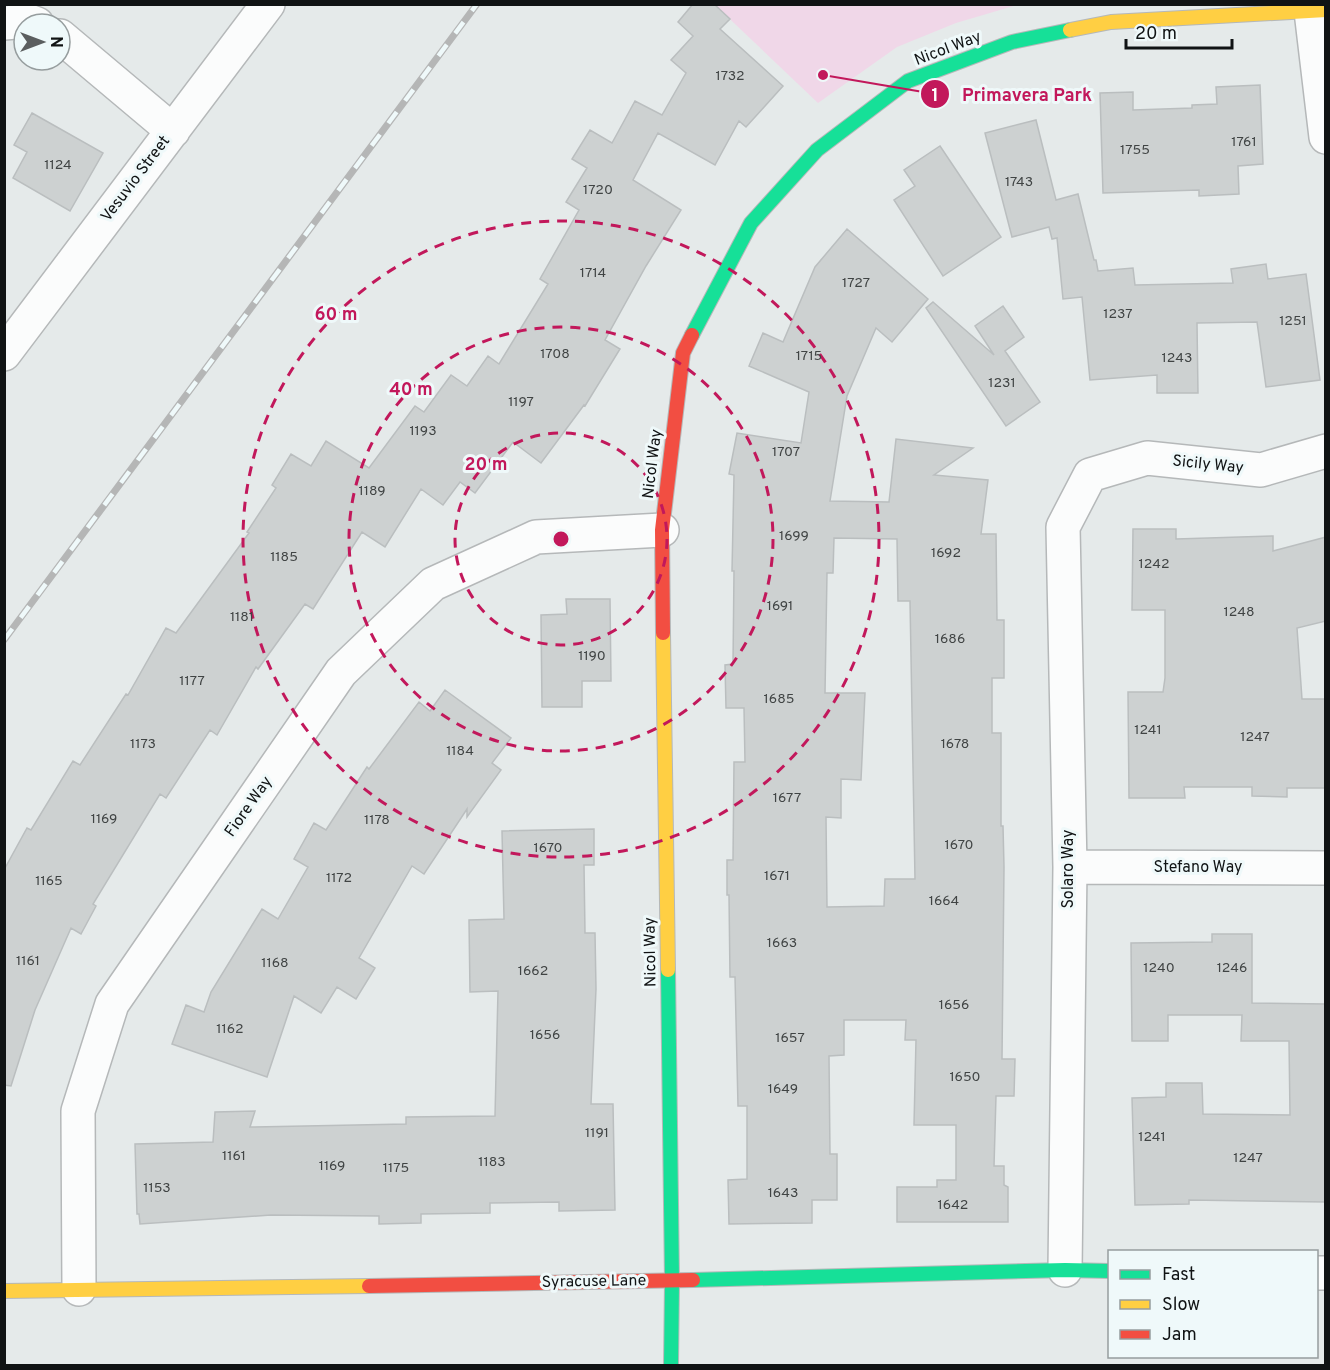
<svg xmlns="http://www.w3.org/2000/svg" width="1330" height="1370" font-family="Overpass,sans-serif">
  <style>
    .green { fill: #f0d7e8 }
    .building { fill: #cdd1d1; stroke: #babebf; stroke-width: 1.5; fill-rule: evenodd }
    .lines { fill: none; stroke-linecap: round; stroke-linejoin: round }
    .street-casing { stroke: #b5b8b9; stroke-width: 36 }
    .fast-casing { stroke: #b5b8b9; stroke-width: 16 }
    .slow-casing { stroke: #b5b8b9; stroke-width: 16 }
    .jam-casing { stroke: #b5b8b9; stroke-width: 16 }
    .street { stroke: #fbfcfc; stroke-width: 33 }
    .fast { stroke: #16e098; stroke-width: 14 }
    .slow { stroke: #ffcf43; stroke-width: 14 }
    .jam { stroke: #f24e42; stroke-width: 14 }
    .rail-casing { stroke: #b5b6b6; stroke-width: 7 }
    .rail { stroke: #eff9fa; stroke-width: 4.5; stroke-dasharray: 14; stroke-linecap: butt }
    .ring { fill: none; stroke: #c2185b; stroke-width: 3; stroke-dasharray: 10 8 }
    .labels { text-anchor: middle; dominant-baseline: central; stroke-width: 6; stroke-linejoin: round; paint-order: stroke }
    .number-label { font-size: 14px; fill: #404444 }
    .street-label { font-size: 16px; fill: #101314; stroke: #eff9fa }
    .centre { fill: #c2185b; stroke: #eff9fa; stroke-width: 3 }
    .ring-label { font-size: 18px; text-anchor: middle; font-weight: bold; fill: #c2185b; stroke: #eff9fa; stroke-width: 6; stroke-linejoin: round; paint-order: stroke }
    .leader { fill: none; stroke: #c2185b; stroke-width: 2 }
    .callout-dot { fill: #c2185b; stroke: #eff9fa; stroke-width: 2 }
    .mark-label { font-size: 18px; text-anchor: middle; font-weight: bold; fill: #fff }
    .callout-label { font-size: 18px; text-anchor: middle; font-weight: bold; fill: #c2185b; stroke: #eff9fa; stroke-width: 6; stroke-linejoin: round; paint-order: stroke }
  </style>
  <rect width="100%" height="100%" fill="#e5eaea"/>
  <path class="green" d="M715,5h302l-61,18 -59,24 -79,56z"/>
  <path class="building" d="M693,4h21l16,15 -10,10 63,57 -37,41 -7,-6 -24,44 -57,-32 -25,47 48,30 -35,56 -41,74 15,9 -35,57 -1,-1 -43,58 -28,-21 -38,51 -15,-11 -17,23 -22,-16 -36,58 -23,-15 -49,77 -8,-5 -47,65 -2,-2 -39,68 -7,-5 -44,68 -6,-4 -67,110 3,2 -15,28 -10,-6 -36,82 -24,76 -7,-1v-215l23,-42 4,2 42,-69 7,4 46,-71 2,1 38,-67 10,5 73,-100 -2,-1 29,-44 -4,-3 19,-31 20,12 15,-25 43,27 46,-62 9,6 27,-37 16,11 21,-30 11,8 49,-80 -8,-5 39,-69 -13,-8 21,-34 -15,-9 18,-29 22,13 23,-42 27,14 24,-42 -15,-13 22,-24 -15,-14z
    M1260,85l3,79 -25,2 1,28 -40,2v-6l-96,3 -3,-100 33,-1v18l59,-2v-3l25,-1 -1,-17z
    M32,113l71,40 -33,58 -57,-33 14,-26 -13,-7z
    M1036,120l20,80 22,-6 16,66h2l2,11 35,-3 2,17 98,-2 -2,-14 35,-5 2,15 38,-5 14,106 -54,7 -9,-65 -60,1 1,70h-41v-18l-67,5 -8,-83 -19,2 -6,-61 -5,1 -3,-12 -37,10 -27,-104z
    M940,146l61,91 -58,39 -49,-76 21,-14 -11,-16z
    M847,229l81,70 -36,43 -16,-14 -29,68 -17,105 59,1 7,-63 77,9 -39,27 54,5 -7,54h15l1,86h7v58h-12v55h9v93h2l1,41 -2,192h13l-1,37h-18l-2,70h10v19l4,2v35h-111v-35h40v-7h19v-55h-42l2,-85h-11l1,-20h-62v35l-15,1 1,98h7v46h-25v23l-83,1 -1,-44 19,-1v-73h-9l-3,-129h-5l-1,-82h-2v-35h6l1,-98h11l-1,-54h-18l-1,-43 8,-1 1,-93h-2l2,-96 -5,-1 8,-41 64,10 8,-51 -60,-26 14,-33 20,9 32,-75zM834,538l63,1 1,62h12l5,278h-30l-1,27 -57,1 -1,-90 15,1v-39l20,1 4,-87h-40l2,-120h6z
    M933,302l61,53 -19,-29 28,-20 21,31 -19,14 35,51 -34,24 -80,-118z
    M1133,529h43v10l97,-3v15l53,-14v84l-29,7 5,71h24v89h-39v9l-35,-1v-9h-68l1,11h-56l-1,-106h35l2,-14v-68h-33z
    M566,599h44l1,82h-29v26h-40l-1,-92 26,-1z
    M445,690l66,48 -19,25 9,7 -34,47v-8l-43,65 -12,-8 -53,92 16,10 -19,31 -19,-12 -16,26 -27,-17 -27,81 -95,-33 14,-39 18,7 7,-20 51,-83 16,10 30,-52 -14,-8 20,-36 12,7 41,-63 2,2 50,-67 11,9z
    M594,829v36h-10l1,68h10l1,56 -5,115h22l2,106 -56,1v-9l-69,1v10l-69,1v9l-42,1v-8l-108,-1 -131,9 -1,-10h-2l-2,-70 78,-2 2,-30 40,-1 -5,16 156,-3v-7l89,-1 3,-125 -28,1 -1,-72 35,-1 -2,-88z
    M1212,934h40v69l74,1v198l-137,-2v4l-54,1 -3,-107 34,-1v-14h36l1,31 87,1 -1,-74h-48l1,-26h-74v26h-36l-1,-98 81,-1z"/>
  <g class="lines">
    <defs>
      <path id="street" d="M1311,11l15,126
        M4,23l25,-2 8,3
        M60,36l113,95
        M4,354l264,-350
        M1070,867l256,1
        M1065,1270l5,-403 -7,-340 27,-52 57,-17 114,12 65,-19
        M1316,1273h10
        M79,1289l-1,-178 34,-107 229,-332 92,-88 103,-47 126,-7"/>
      <path id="fast" d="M692,335l59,-112 66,-73 91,-69 104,-39 58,-12
        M668,970l4,311 -1,85
        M693,1280l372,-10 45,1"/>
      <path id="slow" d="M1070,30l41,-8 215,-12
        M663,633l5,337
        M4,1291l365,-5"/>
      <path id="jam" d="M663,633l-1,-103 21,-177 9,-18
        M369,1286l324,-6"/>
    </defs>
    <use href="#street" class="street-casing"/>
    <use href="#fast" class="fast-casing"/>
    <use href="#slow" class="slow-casing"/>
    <use href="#jam" class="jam-casing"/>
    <use href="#street" class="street"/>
    <use href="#fast" class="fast"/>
    <use href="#slow" class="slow"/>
    <use href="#jam" class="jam"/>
    <defs>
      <path id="rail" d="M4,640l473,-636"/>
    </defs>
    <use href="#rail" class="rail-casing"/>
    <use href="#rail" class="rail"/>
  </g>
  <g class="ring">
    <circle cx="561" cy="539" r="106"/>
    <circle cx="561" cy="539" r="212"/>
    <circle cx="561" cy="539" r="318"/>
  </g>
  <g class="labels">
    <g class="number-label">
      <text x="730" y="76">1732</text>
      <text x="1244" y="142">1761</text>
      <text x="1135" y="150">1755</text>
      <text x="58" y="165">1124</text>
      <text x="1019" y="182">1743</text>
      <text x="598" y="190">1720</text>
      <text x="593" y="273">1714</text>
      <text x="856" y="283">1727</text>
      <text x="1118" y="314">1237</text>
      <text x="1293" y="321">1251</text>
      <text x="555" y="354">1708</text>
      <text x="809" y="356">1715</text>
      <text x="1177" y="358">1243</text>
      <text x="1002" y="383">1231</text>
      <text x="521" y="402">1197</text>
      <text x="423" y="431">1193</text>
      <text x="786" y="452">1707</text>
      <text x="372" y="491">1189</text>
      <text x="794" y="536">1699</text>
      <text x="946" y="553">1692</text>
      <text x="284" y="557">1185</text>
      <text x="1154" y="564">1242</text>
      <text x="780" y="606">1691</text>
      <text x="1239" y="612">1248</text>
      <text x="242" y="617">1181</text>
      <text x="950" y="639">1686</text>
      <text x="592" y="656">1190</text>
      <text x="192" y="681">1177</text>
      <text x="779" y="699">1685</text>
      <text x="1148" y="730">1241</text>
      <text x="1255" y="737">1247</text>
      <text x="143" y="744">1173</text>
      <text x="955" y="744">1678</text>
      <text x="460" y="751">1184</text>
      <text x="787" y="798">1677</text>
      <text x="104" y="819">1169</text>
      <text x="377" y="820">1178</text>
      <text x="959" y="845">1670</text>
      <text x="548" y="848">1670</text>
      <text x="777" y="876">1671</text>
      <text x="339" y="878">1172</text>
      <text x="49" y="881">1165</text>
      <text x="944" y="901">1664</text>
      <text x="782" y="943">1663</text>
      <text x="28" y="961">1161</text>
      <text x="275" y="963">1168</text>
      <text x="1159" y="968">1240</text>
      <text x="1232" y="968">1246</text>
      <text x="533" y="971">1662</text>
      <text x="954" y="1005">1656</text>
      <text x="230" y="1029">1162</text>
      <text x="545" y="1035">1656</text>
      <text x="790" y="1038">1657</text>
      <text x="965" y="1077">1650</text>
      <text x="783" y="1089">1649</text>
      <text x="597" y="1133">1191</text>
      <text x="1152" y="1137">1241</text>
      <text x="234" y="1156">1161</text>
      <text x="1248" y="1158">1247</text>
      <text x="492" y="1162">1183</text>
      <text x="332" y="1166">1169</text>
      <text x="396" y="1168">1175</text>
      <text x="157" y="1188">1153</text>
      <text x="783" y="1193">1643</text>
      <text x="953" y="1205">1642</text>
    </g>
    <g class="street-label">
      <text transform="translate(948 49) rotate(-21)">Nicol Way</text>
      <text transform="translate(136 179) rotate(-53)">Vesuvio Street</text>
      <text transform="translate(653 464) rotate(-83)">Nicol Way</text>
      <text transform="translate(1208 465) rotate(6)">Sicily Way</text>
      <text transform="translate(249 807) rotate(-55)">Fiore Way</text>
      <text x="1198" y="868">Stefano Way</text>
      <text transform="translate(1069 869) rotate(-90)">Solaro Way</text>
      <text transform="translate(651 952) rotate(-91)">Nicol Way</text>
      <text transform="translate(594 1282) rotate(-1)">Syracuse Lane</text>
    </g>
  </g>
  <circle cx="561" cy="539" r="9" class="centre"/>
  <g class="ring-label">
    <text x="336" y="320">60 m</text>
    <text x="411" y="395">40 m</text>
    <text x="486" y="470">20 m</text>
  </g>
  <path class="leader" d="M823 75L935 94"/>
  <g class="callout-dot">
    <circle cx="823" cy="75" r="6"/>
    <circle cx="935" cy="94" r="15"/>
  </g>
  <g class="mark-label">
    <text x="935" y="101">1</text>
  </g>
  <g class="callout-label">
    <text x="1027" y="101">Primavera Park</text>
  </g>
  <rect width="1330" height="1370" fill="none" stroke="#101314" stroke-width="12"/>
  <rect x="1108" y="1250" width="210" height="108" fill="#eff9fa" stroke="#969d9e" stroke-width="1.5"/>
  <rect x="1120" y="1270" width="30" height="9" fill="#16e098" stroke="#969d9e" stroke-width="1.5"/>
  <text x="1162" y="1280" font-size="18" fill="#101314">Fast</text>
  <rect x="1120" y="1300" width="30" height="9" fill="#ffcf43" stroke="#969d9e" stroke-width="1.5"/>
  <text x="1162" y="1310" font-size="18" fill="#101314">Slow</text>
  <rect x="1120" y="1330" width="30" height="9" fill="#f24e42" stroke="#969d9e" stroke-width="1.5"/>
  <text x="1162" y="1340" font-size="18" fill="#101314">Jam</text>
  <g transform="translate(42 42) rotate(90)"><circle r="28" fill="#eff9fa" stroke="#969d9e" stroke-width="1.5"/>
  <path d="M0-4.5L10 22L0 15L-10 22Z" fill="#5b5e5f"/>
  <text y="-9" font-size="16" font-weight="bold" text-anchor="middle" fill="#101314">N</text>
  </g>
  <path d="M1126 39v9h106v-9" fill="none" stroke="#101314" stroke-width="3"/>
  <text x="1135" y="39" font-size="18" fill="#101314" stroke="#eff9fa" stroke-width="4.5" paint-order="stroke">20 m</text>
</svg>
